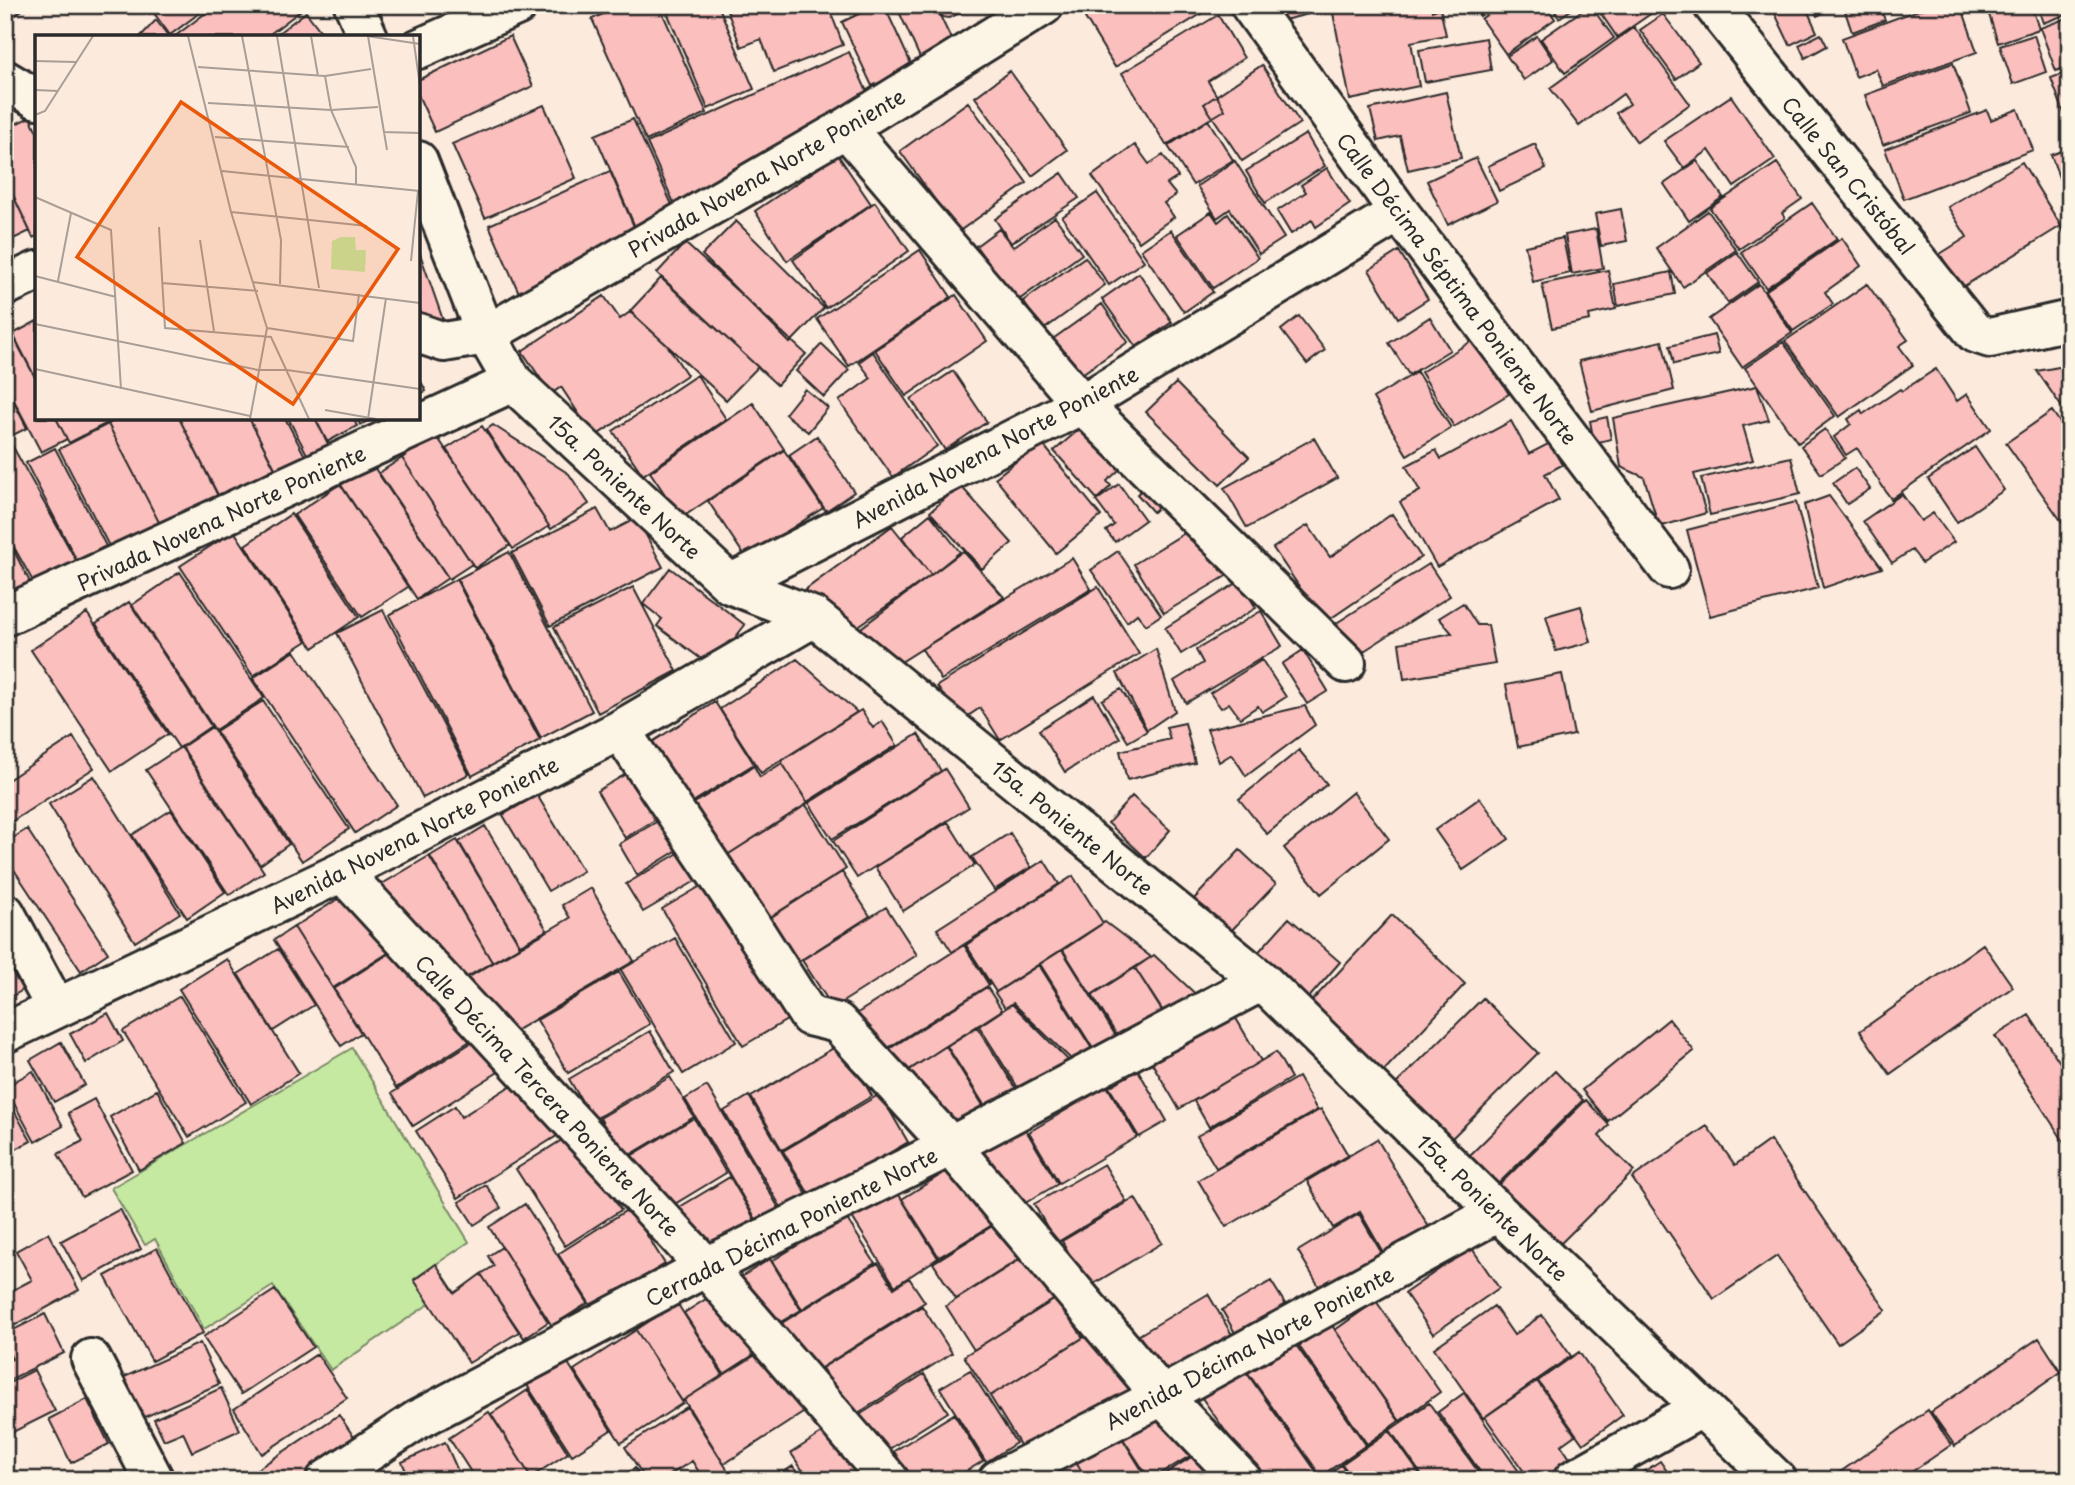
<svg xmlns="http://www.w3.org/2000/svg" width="2075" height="1485" font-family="'Playpen Sans',sans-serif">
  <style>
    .green { fill: #c6e9a2; stroke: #788a66; stroke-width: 2 }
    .building { fill: #fbbfbd; stroke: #2b2b2b; stroke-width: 2 }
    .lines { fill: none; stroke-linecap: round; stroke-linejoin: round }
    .minor-casing { stroke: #2b2b2b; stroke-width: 44 }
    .minor { stroke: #fcf5e5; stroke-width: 38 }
    .labels { text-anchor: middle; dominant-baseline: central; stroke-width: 7; stroke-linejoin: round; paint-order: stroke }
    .street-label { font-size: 21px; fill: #2b2b2b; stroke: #fcf5e5 }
    .inset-road { fill: none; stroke: #a89e96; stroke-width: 2 }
    .view { fill: #e8590c; fill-opacity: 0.15; stroke: #e8590c; stroke-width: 3.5 }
    .inset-edge { fill: none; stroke: #2b2b2b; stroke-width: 3.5 }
  </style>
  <rect width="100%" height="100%" fill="#fceadd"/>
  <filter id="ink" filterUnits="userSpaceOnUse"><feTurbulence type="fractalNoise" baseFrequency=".0143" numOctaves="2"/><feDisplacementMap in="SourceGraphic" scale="14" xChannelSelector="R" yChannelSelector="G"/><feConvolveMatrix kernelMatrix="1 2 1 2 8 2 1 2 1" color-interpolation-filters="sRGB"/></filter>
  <g filter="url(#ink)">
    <path class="green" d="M352,1048l117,194 -55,37 15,25 -98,66 -58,-84 -69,43 -49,-90 -10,6 -34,-57z"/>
    <path class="building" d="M5,5h23l-23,19z
      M148,5h62l-40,30z
      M216,5h92l-42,32h-92z
      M393,5h18l-16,7z
      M623,5h36l48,108 -61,28 -54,-122z
      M664,5h54l36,84 -46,20z
      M725,5h103l15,40 -69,27 -13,-33 -20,8z
      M877,5h7l29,63 -41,18 -30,-64z
      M896,5h39l18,38 -33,15z
      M937,5h45l-2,6 -11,-2 -20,9 -6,-1z
      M1084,5h129l1,1 -99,61 -36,-59z
      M1276,5h56l1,3 -53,13z
      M1371,5h60l1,6 8,-3 6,27 -35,7 8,44 -69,14 -17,-87z
      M1472,5h23l-15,11z
      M1500,5h46l9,14 -49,35 -25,-35z
      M1551,5h27l-19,13z
      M1590,5l24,33 -49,35 -24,-34z
      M1595,5h62l2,3 -42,29z
      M1771,5h34l12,27 -27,13z
      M1812,5h28l-23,11z
      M1861,5h18l6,15 -33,12 -7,-21z
      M1932,5h29l16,47 -94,34 -7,-17 -20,8 -14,-39z
      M1986,5h45l8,24 -41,14z
      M2037,5h33v8l-27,10z
      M306,12l19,25h-52z
      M1663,14l36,48 -23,17 -36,-49z
      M1218,15l26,43 -36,23 17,29 -59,35 -44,-72z
      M2070,17v49l-14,5 -16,-43z
      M156,20l13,17h-29z
      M1634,27l56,77 -53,38 -21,-29 14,-9 -7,-10 -44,32 -29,-38z
      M1821,34l6,12 -22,12 -6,-13z
      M2034,35l12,37 -33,12 -13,-38z
      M510,36l23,50 -98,46 -17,-37v-15z
      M1537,36l16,24 -29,20 -17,-24z
      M1486,38l5,32 -66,12 -6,-32z
      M849,52l20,44 -191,116 -31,-69z
      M1953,63l18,50 -88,32 -18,-50z
      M1262,65l38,58 -58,38 -38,-57z
      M1010,71l57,79 -35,26 -57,-79z
      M2070,71v58l-19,-51z
      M1446,92l15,66 -53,12 -8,-34 -22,5 -8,-32z
      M1731,96l44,63 -41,28 -25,-37 -25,18 -20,-27z
      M968,102l59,81 -69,49 -58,-81z
      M544,105l32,73 -91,40 -33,-74z
      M2018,109l15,41 -129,49 -19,-50 102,-39 4,10z
      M30,117l7,15v104l-4,2 -28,-60v-49z
      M633,119l41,90 -39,18 -40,-92z
      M1208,120l25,40 -40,25 -25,-39z
      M1306,134l19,32 -60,37 -19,-32z
      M1535,144l11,25 -47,22 -11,-25z
      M1135,145l14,19 14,-9 15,22 -11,7 9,11 -12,8 10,14 -35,25 -47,-66z
      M2070,148v54l-2,1 -17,-48z
      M838,155l33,49 -84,57 -32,-50z
      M1476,158l21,43 -49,24 -21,-44z
      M1235,161l49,77 -25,16 -29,-45 -13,9 -20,-32z
      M1697,161l26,36 -34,24 -25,-37z
      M2022,162l39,64 -100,62 -21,-34 27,-17 -19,-30z
      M1777,163l25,36 -20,14 3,5 -46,31 -29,-41z
      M1327,168l23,36 -34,23 -4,-7 -21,14 -14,-23 29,-19 -5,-7z
      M610,171l26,60 -113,71 -34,-77z
      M1062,173l17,25 -68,45 -16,-24z
      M5,178l25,53 -25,12z
      M1097,193l47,68 -35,24 -47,-68z
      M875,202l34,49 -83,57 -33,-48z
      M1812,203l25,36 -71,49 -25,-36z
      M1621,209l6,32 -26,5 -6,-32z
      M1708,211l28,39 -53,37 -27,-39z
      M1211,212l7,10 10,-8 30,44 -45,30 -36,-53z
      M1055,217l27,37 -66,48 -40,-56 23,-17 14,18z
      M736,221l88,87 -34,35 -88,-88z
      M2070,224v20l-8,-15z
      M1596,229l7,39 -31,6 -7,-39z
      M1171,230l42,62 -29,20 -43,-62z
      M1563,238l7,35 -37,9 -8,-36z
      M1842,238l19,28 -36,26 8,12 -40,27 -28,-40z
      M685,243l121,111 -29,31 -120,-112z
      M418,248l25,72 -8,7 -17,-12z
      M920,250l31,47 -102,69 -32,-47z
      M1399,251l29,48 -30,19 -29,-48z
      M1737,252l21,30 -30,21 -21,-30z
      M1085,257l20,28 -62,45 -20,-29z
      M1608,270l8,39 -27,6 1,5 -38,8 -10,-44z
      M1671,272l4,22 -57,12 -4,-22z
      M1139,273l33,49 -36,25 -34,-48z
      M661,278l97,89 -32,33 -96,-89z
      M1759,284l33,49 -50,34 -33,-48z
      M1867,284l41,56 -9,6 14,19 -74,52 -54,-76z
      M956,295l31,46 -81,55 -31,-46z
      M604,296l16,23 10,-7 37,33 20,30 -93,62 -33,-50 -10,7 -29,-43z
      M1102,304l26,38 -52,36 -26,-37z
      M1299,316l26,34 -18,14 -26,-34z
      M1430,317l20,33 -41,25 -20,-32z
      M37,321v60l-24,-47z
      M1714,335l5,19 -45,10 -4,-18z
      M13,336l24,45v37h19l11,21 -26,13 -36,-69v-43z
      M1475,339l34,55 -55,33 -33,-55z
      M1662,341l12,49 -82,21 -13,-50z
      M1783,342l52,74 -37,27 -53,-75z
      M822,344l27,26 -25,27 -28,-26z
      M873,352l64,94 -44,31 -54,-76 32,-23 -12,-16z
      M2070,365v54l-33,-48z
      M1936,369l21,32 10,-7 24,35 -100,70 -34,-51 -11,7 -12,-18 17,-13 -3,-5 13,-9 2,4 37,-25 2,2z
      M953,371l34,51 -42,28 -34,-51z
      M1417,372l34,56 -44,27 -34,-57z
      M697,375l29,44 -83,56 -30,-44z
      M418,376l8,15 -8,4z
      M1176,383l73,74 -29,28 -74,-73z
      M5,385l22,43 -22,11z
      M1757,386l12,34 -26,6 10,34 -59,14 12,39 -47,14 -15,-50 -23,-10 -8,-49z
      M805,389l23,19 -20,24 -23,-18z
      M753,403l31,46 -103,69 -31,-46z
      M2052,411l18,26v80l-8,5 -56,-79z
      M1607,417l4,22 -17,4 -4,-22z
      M56,418h58l1,1 -46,24z
      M119,418h60l39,78 -57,30 -53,-102z
      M179,418h70l26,50 -56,29z
      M249,418h36l20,38 -29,15z
      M288,418h27l15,29 -21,11z
      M315,418h38l4,8 -30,16z
      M357,418h17l-14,7z
      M1090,420l38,42 -21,19 4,5 -14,13 -43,-48z
      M1511,421l18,33 21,-11 12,22 -17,9 14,26 -122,67 -37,-65 20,-11 -14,-25 30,-16 5,9z
      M108,424l52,100 -49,26 -52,-101z
      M493,425l76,49 20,30 -38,25 -65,-99z
      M482,426l67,100 -36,23 -67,-100z
      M1825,429l20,29 -24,16 -20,-28z
      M436,435l74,110 -35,23 -73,-110z
      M817,436l37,56 -28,19 -37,-56z
      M8,438l69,124 -42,23 -30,-54v-91z
      M1314,438l23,40 -90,50 -23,-40z
      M1041,442l60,74 -45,37 -61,-75z
      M1975,447l29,43 -47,32 -29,-43z
      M55,448l51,98 -29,15 -51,-98z
      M784,450l39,58 -77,50 -38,-57z
      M1791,457l9,37 -90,21 -9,-37z
      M402,458l70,106 -23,15 -70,-106z
      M372,464l76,114 -31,21 -76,-114z
      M1855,468l15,21 -23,15 -14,-21z
      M1151,482l15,18 -13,12 -16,-18z
      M340,484l68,103 -46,30 -68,-102z
      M1119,484l26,36 -30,22 -9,-11 8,-6 -18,-24z
      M960,485l52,58 -30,26 -52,-57z
      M1902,494l19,27 12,-8 21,29 -32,21 -10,-13 -20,13 -29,-42z
      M1829,496l53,72 -59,20 -19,-83z
      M1796,502l22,86 -108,28 -23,-86z
      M597,509l13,23 27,-14 26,49 -113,59 -38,-73z
      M291,514l68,103 -46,31 -68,-103z
      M930,514l30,38 -29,23 -29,-38z
      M1392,514l29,43 -97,66 -51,-75 35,-23 22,32z
      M1198,525l30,50 -64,38 -30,-49z
      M892,526l39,49 -84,59 -42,-44z
      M234,531l73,110 -54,35 -73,-110z
      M5,534l25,48 -25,13z
      M963,551l41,46 -111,70 -44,-30z
      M1118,551l43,64 -15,10 -9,-11 -10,8 -36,-52z
      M509,552l83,159 -51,27 -84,-159z
      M1072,558l19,31 -150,91 -19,-31z
      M1429,564l21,32 -94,60 -21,-32z
      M670,568l75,57 -33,42 -55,-41 5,-7 -19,-15z
      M180,572l84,126 -49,32 -83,-125z
      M456,579l84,161 -68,36 -83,-161z
      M1240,581l16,27 -75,46 -16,-26z
      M633,587l44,84 -79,42 -44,-86z
      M1098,587l41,67 -139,86 -20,-32 -21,14 -22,-36z
      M129,602l82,124 -32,22 -83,-124z
      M1463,603l14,22h11l7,39 -91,15 -5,-36 53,-10 -13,-15z
      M1581,606l10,36 -35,9 -10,-35z
      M383,610l86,164 -46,24 -86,-165z
      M1261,611l21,35 -96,57 -12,-22 29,-18 -7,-13z
      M87,613l81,121 -56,37 -81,-121z
      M1156,649l19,62 -28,19 -30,-57z
      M1303,650l25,41 -21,13 -25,-40z
      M295,651l102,154 -42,28 -102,-155z
      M797,659l60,53 -96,61 -41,-64z
      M1262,660l24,37 -24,15 -4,-6 -18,12 -11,-15 -8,5 -11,-15z
      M1562,674l12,61 -56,12 -12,-62z
      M1121,689l26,42 -19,11 -26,-42z
      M1094,695l26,43 -55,34 -26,-42z
      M263,701l86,128 -47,32 -86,-130z
      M715,702l39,62 -66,41 -39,-61z
      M1305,706l10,19 -69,51 -14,-22 -13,8 -12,-33z
      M861,710l12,18 9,-7 15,24 -90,57 -26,-41z
      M1185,723l10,40 -68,17 -7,-29 50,-12 -4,-12z
      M212,727l77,117 -29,21 -78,-118z
      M918,734l23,37 -109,68 -23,-36z
      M73,737l21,31 -89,58v-44z
      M181,747l83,125 -35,23 -83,-125z
      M1299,750l28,34 -60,50 -28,-35z
      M782,763l26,40 -87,56 -33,-52 66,-41 6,11z
      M945,769l24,38 -112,71 -24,-37z
      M631,771l27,47 -33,20 -28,-47z
      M94,776l86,137 -45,29 -86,-138z
      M1353,792l36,47 -68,55 -37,-46z
      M537,795l46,76 -35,20 -45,-76z
      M1132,796l38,34 -24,28 -38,-35z
      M1480,798l29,41 -46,31 -28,-40z
      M806,805l40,64 -85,54 -40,-64z
      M171,810l54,82 -38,26 -55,-83z
      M663,818l18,30 -44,27 -18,-31z
      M948,822l27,43 -72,46 -28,-44z
      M485,826l62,104 -27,15 -61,-103z
      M27,829l81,124 -27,18 -76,-115v-13z
      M1010,833l21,34 -37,23 -22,-33z
      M457,840l63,106 -28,16 -62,-106z
      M1240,850l36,34 -48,50 -36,-33z
      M682,851l17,28 -56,33 -17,-28z
      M429,856l63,106 -35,21 -85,-93z
      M1044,860l15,24 -107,68 -15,-23z
      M842,872l28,44 -80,51 -28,-44z
      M1073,876l30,47 -107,69 -30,-47z
      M711,880l81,137 -49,29 -81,-137z
      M591,888l43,73 -134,79 -36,-60 106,-62 -8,-13z
      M349,892l39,61 -55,35 -39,-61z
      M886,907l31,48 -84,53 -31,-48z
      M1392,915l73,69 -85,91 -73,-69z
      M1289,918l51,44 -35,40 -51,-45z
      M1105,922l46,35 -60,38 -28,-45z
      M294,927l67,106 -20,13 -67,-106z
      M675,938l61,104 -53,32 -62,-104z
      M1983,944l30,43 -123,87 -30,-43z
      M964,945l25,40 -109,68 -24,-39z
      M398,948l25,41 10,-6 37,58 -74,47 -62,-99z
      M278,949l36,56 -41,26 -35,-57z
      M1062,950l59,94 -22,14 -59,-94z
      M1154,955l49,46 -34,21 -34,-54z
      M227,959l72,114 -48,31 -72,-115z
      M5,960l18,30 -18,10z
      M1039,965l55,87 -19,11 -62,-60 -8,5 -10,-15z
      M1135,968l33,51 -44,28 -32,-52z
      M619,972l31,52 -82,49 -31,-53z
      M987,987l15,23 -101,65 -15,-24z
      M180,996l66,106 -57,35 -66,-106z
      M1483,998l55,55 -91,90 -55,-55z
      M1012,1004l56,56 -48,31 -41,-65z
      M108,1013l15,28 -37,22 -16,-29z
      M1234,1015l27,46 -82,48 -27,-46z
      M2029,1015l41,63v73l-75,-115z
      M1669,1019l25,32 -86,70 -26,-31z
      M977,1027l41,65 -30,19 -41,-65z
      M650,1031l24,41 -81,48 -24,-41z
      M482,1036l21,33 -90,57 -21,-33z
      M847,1040l13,35 12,21 -90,54 -31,-53z
      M61,1042l24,43 -31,17 -24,-42z
      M946,1046l38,61 -41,26 -38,-60z
      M1276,1052l15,26 -82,49 -15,-26z
      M1138,1070l29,51 -28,16 -30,-50z
      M33,1071l30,55 -28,16 -30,-55z
      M1555,1071l28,29 -88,87 -29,-28z
      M670,1077l24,40 -71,42 -23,-41z
      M1298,1077l19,33 -101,58 -19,-32z
      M515,1083l48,49 -105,66 -42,-67 39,-25 6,11z
      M707,1086l79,134 -22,13 -79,-134z
      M1107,1086l30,51 -78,46 -30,-51z
      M157,1090l29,53 -47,27 -29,-53z
      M5,1094l26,47 -26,14z
      M880,1094l28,48 -96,57 -29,-48z
      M749,1096l61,104 -25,14 -61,-103z
      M94,1099l38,71 -50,27 -24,-43 25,-13 -15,-28z
      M1586,1100l23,25 -10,11 35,35 -78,77 -60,-60z
      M1321,1109l27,46 -122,72 -28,-47z
      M694,1118l32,55 -63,38 -32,-55z
      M1707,1126l28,39 35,-25 116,170 -48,34 -61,-88 -63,43 -82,-121z
      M1024,1127l34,57 -45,26 -33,-57z
      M573,1133l48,77 -56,36 -49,-77z
      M1377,1139l56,95 -45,27 -28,-49 -27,16 -26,-47z
      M1104,1164l22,37 -70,42 -22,-39z
      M955,1166l37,59 -53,32 -37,-58z
      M730,1177l28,48 -56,34 -29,-48z
      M486,1185l15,23 -27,17 -15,-23z
      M896,1190l42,68 -43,28 -43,-69z
      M1135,1198l27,45 -74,44 -26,-46z
      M525,1204l63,99 -36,23 -63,-99z
      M630,1208l35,56 -72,45 -35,-55z
      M120,1209l21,40 -58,32 -22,-40z
      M1359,1214l29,50 -61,36 -29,-49z
      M845,1216l30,47 -73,46 -30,-48z
      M1002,1220l22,36 -68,43 -23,-36z
      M48,1233l31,57 -67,37 -7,-13v-20l27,-14 -16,-29z
      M502,1247l46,75 -24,16 -43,-64 13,-8 -6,-10z
      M1471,1247l28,41 -66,46 -28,-41z
      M157,1248l46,85 -51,28 -47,-85z
      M1030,1253l27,45 -83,52 -28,-44z
      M770,1259l31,51 -29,17 -31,-50z
      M878,1263l16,25 15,-10 16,24 -120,76 -31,-50z
      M436,1264l19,29 26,-19 38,58 -50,31 -55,-83z
      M1271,1281l21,34 -50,30 -20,-35z
      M275,1290l38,57 -72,47 -38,-57z
      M1208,1294l30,51 -69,40 -30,-50z
      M1058,1297l25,41 -93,58 -26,-40z
      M706,1299l55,51 -37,24 -40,-61z
      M1376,1301l64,91 -40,29 -65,-91z
      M677,1303l46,72 -41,26 -46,-71z
      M922,1306l30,47 -100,64 -30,-49z
      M1494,1306l20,29 28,-20 29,41 -88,62 -49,-70z
      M45,1314l19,39 -59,29v-20l7,-3 -7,-13v-12z
      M1331,1324l68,97 -32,23 -68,-98z
      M636,1330l47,73 -62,40 -47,-73z
      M1092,1332l47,56 -111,70 -38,-62z
      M2039,1338l22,34 -106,74 -24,-34z
      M1293,1341l73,104 -45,31 -73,-103z
      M200,1343l19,41 -90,40 -18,-41z
      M765,1349l41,62 -82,53 -40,-64z
      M1579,1352l44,63 -40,29 -45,-63z
      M317,1354l30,44 -85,56 -28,-45z
      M564,1357l47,73 -39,25 -47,-73z
      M1244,1369l76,108 -5,3h-55l-58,-82z
      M34,1370l21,41 -50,25v-51z
      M970,1370l46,73 -30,19 -46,-74z
      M924,1374l24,38 -75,47 -23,-38z
      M1537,1381l38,54 -14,10 12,18 -25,17h-18l-45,-63z
      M221,1388l19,42 -48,22 -9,-20 -19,8 -10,-21z
      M528,1390l40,63 -37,24 -40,-63z
      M1464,1393l61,87h-39l-48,-68z
      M87,1399l22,45 -38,19 -22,-44z
      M1166,1401l32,50 -48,29 -32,-49z
      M1429,1403l55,77h-59l-35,-50z
      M687,1407l47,73h-30l-12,-19 -24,15 2,4h-24l-21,-33z
      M1928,1410l23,35 -51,35h-61l-3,-5z
      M489,1412l44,68h-57l-27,-42z
      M954,1414l29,47 -31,19h-41l-17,-29z
      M339,1415l23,34 -48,31h-65l-2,-4z
      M830,1428l44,52h-65l-18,-27z
      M1389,1431l35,49h-70l-12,-16z
      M1119,1433l29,47h-61l-12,-20z
      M445,1442l17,38h-52l-8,-18z
      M1198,1453l17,27h-60z
      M1073,1458l14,22h-48z
      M1660,1461l13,19h-42z
      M1341,1465l10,15h-31z
      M793,1466l9,14h-30z
      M635,1468l8,12h-26z"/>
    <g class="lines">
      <defs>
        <path id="minor" d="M354,5l14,32
          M1250,5l149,207 270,357
          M1713,5l262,328 15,5 80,-18
          M418,49l100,-44
          M5,80l32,19
          M846,128l236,276 264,259
          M418,161l68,174 27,47 217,202 84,33 448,364 236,231 279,268
          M5,286l32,-15
          M418,333l26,9 42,-7 360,-207 198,-123
          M730,584l352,-180 317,-192
          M5,616l508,-234
          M620,730l127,189 62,97 29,7 113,123 211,250 80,84
          M342,872l364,395 183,213
          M5,913l51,95
          M5,1033l337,-161 278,-142 194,-113
          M91,1359l63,121
          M326,1480l91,-60 289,-153 245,-121 311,-165
          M998,1480l164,-84 336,-184
          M1573,1480l128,-72"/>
      </defs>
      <use href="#minor" class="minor-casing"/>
      <use href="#minor" class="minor"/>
    </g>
  </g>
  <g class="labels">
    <g class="street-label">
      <text transform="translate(766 172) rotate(-30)">Privada Novena Norte Poniente</text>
      <text transform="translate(1849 175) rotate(51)">Calle San Cristóbal</text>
      <text transform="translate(1458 288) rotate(53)">Calle Décima Séptima Poniente Norte</text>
      <text transform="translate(995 446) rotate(-28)">Avenida Novena Norte Poniente</text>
      <text transform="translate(625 486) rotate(43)">15a. Poniente Norte</text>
      <text transform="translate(221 517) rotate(-25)">Privada Novena Norte Poniente</text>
      <text transform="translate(1073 827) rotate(39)">15a. Poniente Norte</text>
      <text transform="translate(414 834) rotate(-27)">Avenida Novena Norte Poniente</text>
      <text transform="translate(548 1095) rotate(47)">Calle Décima Tercera Poniente Norte</text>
      <text transform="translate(1493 1207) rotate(44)">15a. Poniente Norte</text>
      <text transform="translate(791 1226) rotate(-27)">Cerrada Décima Poniente Norte</text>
      <text transform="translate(1249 1347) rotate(-28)">Avenida Décima Norte Poniente</text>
    </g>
  </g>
  <g transform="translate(35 35)">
    <rect width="385" height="385" fill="#fceadd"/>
    <path d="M306,202h14l1,13h10l-1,22 -34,-3 1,-28z" fill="#c6e9a2"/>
    <path class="inset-road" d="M153,1l43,176 36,116 -17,91M207,1l39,204 -1,44M242,1l42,252M276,1l7,40M332,1l53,8M333,1l19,114M378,1l7,50M0,26l41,1M163,32l127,9 46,-7M290,41l6,34 25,57v18M0,55l23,1M173,68l123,7 47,-3M0,80l10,-4 48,-75M348,97l37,1M180,102l134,10M187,136l198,20M0,162l76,33 10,159M196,177l136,14M124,192l6,101 106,9 38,82M165,205l14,91M376,226l7,-70M0,241l81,21M23,246l13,-68M217,247l168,21M127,248l96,8M0,289l223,46h29l133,19M232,293l86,13 6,-47M0,334l215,47M290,375l51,9M333,384l18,-121"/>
    <path class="view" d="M146,67l217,147 -105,155 -216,-147z"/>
    <rect width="385" height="385" class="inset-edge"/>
  </g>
  <rect width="2075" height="1485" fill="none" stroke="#fcf5e5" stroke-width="28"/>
  <rect x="14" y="14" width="2047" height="1457" fill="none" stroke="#2b2b2b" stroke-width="2.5" filter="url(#ink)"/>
</svg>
